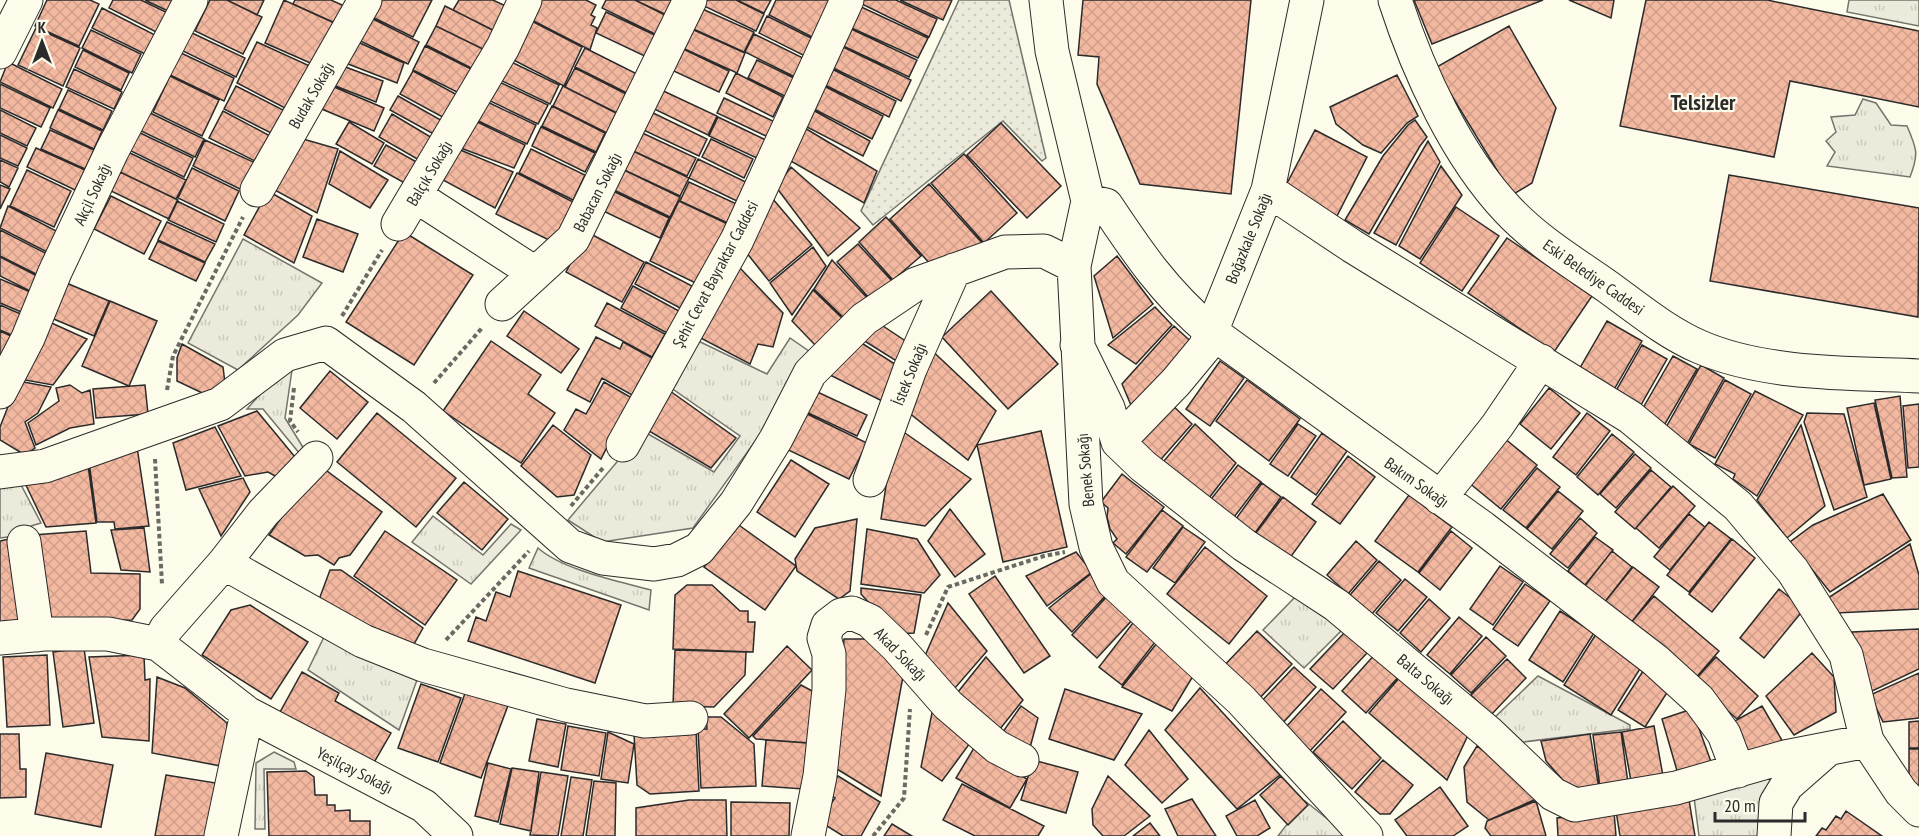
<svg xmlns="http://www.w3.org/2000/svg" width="1919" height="836" font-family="'PT Sans Narrow',sans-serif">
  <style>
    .grass { fill: url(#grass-tufts); stroke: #74746e; stroke-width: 1.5 }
    .park { fill: url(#park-dots); stroke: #74746e; stroke-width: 1.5 }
    .building { fill: url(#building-cross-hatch); stroke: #2b2b2b; stroke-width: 1.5 }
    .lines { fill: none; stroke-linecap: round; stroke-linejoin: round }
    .minor-casing { stroke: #2b2b2b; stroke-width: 35 }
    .path { stroke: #6a6964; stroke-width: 4; stroke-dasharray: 4.5 3; stroke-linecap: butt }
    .minor { stroke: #fdfbea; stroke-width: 33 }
    .labels { text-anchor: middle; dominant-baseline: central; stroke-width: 4.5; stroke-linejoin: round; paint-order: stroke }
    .street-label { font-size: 16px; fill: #2b2b2b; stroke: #fdfbea }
    .district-label { font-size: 22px; font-weight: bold; fill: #2b2b2b; stroke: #fdfbea }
  </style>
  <defs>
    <pattern id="grass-tufts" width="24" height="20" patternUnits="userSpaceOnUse" patternTransform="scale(1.5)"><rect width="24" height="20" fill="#ecebdb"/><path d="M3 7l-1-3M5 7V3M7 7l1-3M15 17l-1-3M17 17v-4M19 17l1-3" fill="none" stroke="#cbcabc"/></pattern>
    <pattern id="park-dots" width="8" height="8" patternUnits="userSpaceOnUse" patternTransform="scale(1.5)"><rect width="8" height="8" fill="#ecebdb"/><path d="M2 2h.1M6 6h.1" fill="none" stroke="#cbcabc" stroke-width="1.8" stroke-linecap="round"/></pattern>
    <pattern id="building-cross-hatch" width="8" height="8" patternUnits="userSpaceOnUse" patternTransform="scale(1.5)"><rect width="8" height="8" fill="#f2b8a0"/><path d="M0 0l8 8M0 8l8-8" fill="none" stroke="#d09e8a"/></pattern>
  </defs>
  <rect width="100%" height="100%" fill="#fdfbea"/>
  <path class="grass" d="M1849,0h70v26l-72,-14z
    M1863,99l13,4 15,22 16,1c10,23 12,28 3,51l-83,-11 8,-14 -9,-11 10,-9 -5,-15 24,-2z
    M243,239l79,44 -24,32 -60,55 -50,-27z
    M692,338l75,36 23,-36 26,18 -123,172 -91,14 -34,-22 75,-89 71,41 26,-36 -73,-51z
    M292,370l-7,48 19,31 -4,5 -37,-45h-16l30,-34z
    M19,481l22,42 -10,3 -9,9 -22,3v-54z
    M433,516l50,39 28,-31 10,6 -50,54 -59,-42z
    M538,548c25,22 80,33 113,42l-2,20 -120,-42z
    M1298,594l44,36 -38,38 -41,-38z
    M324,637l93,43 -18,50 -91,-60z
    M1538,676l92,49v4l-107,13 -29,-24z
    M274,752l20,10 2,7h-32l1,60h-10l1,-66z
    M1786,772c-25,21 -28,32 -28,64h-59l-5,-39z
    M1305,801l44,35h-71z"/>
  <path class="park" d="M959,0h50l37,158 -4,3 -39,-40 -130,104 -12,-14z"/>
  <path class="building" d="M47,0h43l9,4 -20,42 -44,-20z
    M113,0h28l31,15 -10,20 -53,-27z
    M145,0h30l-5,12z
    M210,0h17l35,17 -19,37 -48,-23z
    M227,0h37l-7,15z
    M284,0l59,27 -19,42 -59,-26z
    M295,0h36l22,10 -7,18 -53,-24z
    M371,0h61l-19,37 -49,-24z
    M459,0h34l19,9 -12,25 -47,-24z
    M530,0h56l10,5 -5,10 4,2 -4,8 6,3 -7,22 -68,-35z
    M606,0h29l36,18 -10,19 -59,-29z
    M635,0h44l-8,17z
    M707,0h29l28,14 -8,17 -52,-25z
    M737,0h34l-7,13z
    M776,0h56l-12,41 -51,-26z
    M854,0h42l41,19 -8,18z
    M900,0h52l-9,20z
    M1083,0h168l-20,194 -91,-10 -43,-100 2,-27 -21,-2z
    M1414,0h129l-111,44z
    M1569,0h45l-3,18z
    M1646,0h121l152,31v76l-129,-26 -16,76 -154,-31z
    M857,5l71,33 -10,20 -71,-32z
    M445,6l58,29 -10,19 -57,-28z
    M698,7l56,25 -10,20 -55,-25z
    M102,8l53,27 -10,19 -53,-26z
    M606,12l55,26 -10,21 -55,-26z
    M365,15l54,27 -11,22 -54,-26z
    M522,16l60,31 -18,39 -60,-31z
    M767,16l52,26 -8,17 -52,-26z
    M436,26l57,28 -10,20 -57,-29z
    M685,26l60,27 -8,20 -61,-28z
    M1509,26l47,82 -24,75 -20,12 -77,-127z
    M847,27l70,33 -8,17 -70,-33z
    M36,28l44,20 -17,38 -45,-21z
    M91,30l50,24 -9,19 -50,-25z
    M190,32l55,26 -9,19 -55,-27z
    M754,34l53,26 -10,18 -52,-26z
    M351,39l53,24 -7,20 -54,-21z
    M257,42l55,25 -25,42 -50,-26z
    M675,45l54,26 -10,21 -54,-25z
    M839,45l72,35 -10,21 -72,-35z
    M425,46l52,26 -12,24 -52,-26z
    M585,48l58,29 -10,19 -58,-29z
    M83,50l46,23 -8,17 -46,-23z
    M179,52l55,26 -10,23 -56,-27z
    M505,59l54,26 -9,19 -54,-26z
    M757,60l49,24 -9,18 -49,-24z
    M8,62l54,27 -9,19 -53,-26z
    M340,65l43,16 -7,21 -43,-17z
    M828,67l68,34 -7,16 -68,-34z
    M575,68l57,29 -9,19 -58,-29z
    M74,69l48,23 -8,17 -48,-22z
    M413,71l48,26 -13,23 -48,-26z
    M736,73l47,24 -10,20 -47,-24z
    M1397,75l21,41 -11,7 -26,30 -18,-8 -27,-21 -6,-17z
    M170,76l49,24 -17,36 -49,-24z
    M493,79l55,26 -10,19 -54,-26z
    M0,84l50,24 -9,19 -41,-19z
    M327,84l57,24 -10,23 -57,-24z
    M822,85l61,31 -11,23 -62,-32z
    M236,86l49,25 -12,23 -49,-25z
    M563,86l53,27 -9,20 -54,-27z
    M657,88l60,28 -9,19 -60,-29z
    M68,90l44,21 -9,19 -44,-21z
    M398,96l48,27 -7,14 -49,-27z
    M724,98l51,24 -7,15 -51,-24z
    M481,99l55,26 -9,19 -55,-26z
    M552,106l53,27 -9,19 -54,-26z
    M811,109l59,32 -7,15 -60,-31z
    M0,110l36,18 -9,18 -27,-13z
    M58,110l44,21 -8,18 -44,-21z
    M647,110l60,29 -8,17 -60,-28z
    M146,111l58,28 -9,18 -58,-28z
    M223,111l49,26 -13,26 -50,-25z
    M392,114l47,28 -13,22 -47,-27z
    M718,117l50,24 -9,18 -50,-23z
    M471,119l54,26 -11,23 -56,-21z
    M1415,120l12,17 -7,9 -51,88 -24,-14 38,-64 25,-31z
    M349,122l35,21 -12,21 -36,-20z
    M1001,123l60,63 -34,32 -60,-63z
    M541,127l54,26 -10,19 -53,-26z
    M803,127l74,44 -13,32 -75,-43z
    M50,130l44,20 -9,19 -44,-20z
    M636,130l60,28 -9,18 -60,-28z
    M1315,130l52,27 -30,59 -53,-27z
    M136,131l57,27 -9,19 -57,-28z
    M0,135l27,13 -9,18 -18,-8z
    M296,137l42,12 -21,64 -46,-25z
    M711,139l42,20 -9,19 -42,-21z
    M205,140l57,26 -14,27 -55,-27z
    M1428,141l12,21 -44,83 -22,-12z
    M386,145l36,20 -12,21 -36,-20z
    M36,148l49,22 -10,20 -48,-23z
    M458,149l55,23 -18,36 -52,-28z
    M531,149l54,26 -12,25 -54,-27z
    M629,149l60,29 -9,18 -60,-28z
    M340,151l48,29 -18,28 -41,-24z
    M128,152l58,28 -10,19 -58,-28z
    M964,154l53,59 -33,30 -53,-60z
    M698,159l52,25 -9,19 -52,-25z
    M0,160l18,8 -9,19 -9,-5z
    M1441,166l21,29 -42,64 -21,-13z
    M791,167l69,61 -32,28 -52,-69z
    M192,168l47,23 -14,30 -47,-23z
    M622,169l58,28 -10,20 -58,-28z
    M27,170l44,21 -17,36 -44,-21z
    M120,172l58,28 -9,19 -58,-28z
    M517,173l58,30 -20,40 -59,-29z
    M1729,175l190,33 -1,109 -208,-36z
    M689,182l52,24 -9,19 -52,-24z
    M929,184l54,60 -51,22 -42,-47z
    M0,185l10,4 -10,20z
    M611,190l58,28 -9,20 -59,-28z
    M268,191l44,25 -18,47 -50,-28z
    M111,196l50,25 -17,33 -50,-25z
    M772,198l40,47 -43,36 -27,-34z
    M177,201l47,23 -8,18 -48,-22z
    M679,201l57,27 -30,60 -56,-27z
    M8,206l54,28 -11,20 -51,-26z
    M1456,207l43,29 -37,55 -42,-28z
    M886,217l35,39 -28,24 -34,-38z
    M317,219l41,15 -15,38 -40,-15z
    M167,222l48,22 -10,18 -47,-22z
    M0,230l51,26 -11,20 -40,-20z
    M404,232l69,43 -59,90 -68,-43z
    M587,232l57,30 -22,40 -56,-30z
    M1507,238l85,58 -38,56 -86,-59z
    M158,241l47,22 -9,18 -47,-22z
    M858,244l34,37 -22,18 -33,-37z
    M813,247l13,19 -34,49 -22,-32z
    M1117,256l36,48 -40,34 -19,-62z
    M0,257l39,20 -7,15 -32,-16z
    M832,260l37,40 -21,22 -34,-33z
    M646,262l46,24 -12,22 -45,-24z
    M739,267l44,46 -10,34 -15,-3 -8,20 -55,-29z
    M0,279l35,15 -9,20 -26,-11z
    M64,282l45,19 -15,35 -45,-19z
    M633,286l46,25 -12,22 -46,-25z
    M813,290l30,29 -26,28 -25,-26z
    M991,291l67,73 -50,45 -66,-72z
    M110,301l47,20 -28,65 -47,-20z
    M607,303l58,31 -13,23 -57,-31z
    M0,305l25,11 -9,21 -16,-7z
    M1155,307l17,18 -36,39 -28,-19z
    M524,311l55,38 -18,24 -54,-37z
    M871,318l36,24 -9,20 -43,-27z
    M45,320l42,19 -34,46 -28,-5z
    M1607,321l35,20 -30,52 -35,-20z
    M1174,326l24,22 -62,69 -14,-33z
    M0,331l13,6 -9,21 -4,-2z
    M596,337l24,12 3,-7 29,16 -20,37 -30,-17 -12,24 -23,-12z
    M852,337l43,27 -13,37 -60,-30z
    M491,341l50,34 -13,19 27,19 -34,50 -78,-52z
    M182,344l41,23 2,16 -10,16 -38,-18v-23z
    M925,344l71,67 -28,49 -65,-52z
    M1642,345l25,14 -30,53 -25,-14z
    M1673,356l24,13 -35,60 -23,-14z
    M1220,361l24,17 -34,48 -24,-17z
    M1701,365l23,13 -37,66 -23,-13z
    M330,371l38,31 -31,37 -37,-31z
    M1247,380l53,39 -31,42 -53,-40z
    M1725,380l26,14 -36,64 -26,-14z
    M18,381l33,6 -13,26 -13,9 10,26 -10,7 -25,-15v-13z
    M604,382l28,16 -31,61 -37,-29 12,-21 10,5z
    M70,385l12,8 8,-3 4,34 -24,4 -34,17 -8,-22 31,-22 -3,-13z
    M145,385l3,29 -52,4 -3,-29z
    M663,386l73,52 -25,30 -67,-40z
    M1549,388l31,25 -29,36 -31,-25z
    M811,389l56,26 -10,21 -55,-26z
    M1755,391l48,24 -46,81 -24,-17 2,-5 -20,-10z
    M1900,396l7,81 -15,1 -17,-78z
    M1167,400l25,24 -36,41 -26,-25z
    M1874,403l17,76 -27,6 -17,-77z
    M1919,404v63l-11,1 -5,-62z
    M799,410l68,33 -18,36 -67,-32z
    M257,411l38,46 -18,20 -9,-5 -23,4 -27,-50z
    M377,413l79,65 -40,49 -79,-65z
    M1587,413l23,18 -34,44 -23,-18z
    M1807,413l37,1 23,83 -33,13 -30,-88z
    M1195,424l41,39 -30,39 -48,-34z
    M1298,424l18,12 -28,40 -18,-12z
    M553,425l38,30 -17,40 -17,2 -36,-31z
    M1801,425l24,81 -38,32 -30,-38z
    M895,426l76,53 -46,47 -44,-7z
    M215,427l26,49 -55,14 -13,-47z
    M1041,431l26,116 -64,15 -26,-117z
    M1322,433l25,18 -31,44 -25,-18z
    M1612,434l22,18 -36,43 -21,-18z
    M1504,438l33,27 -36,44 -33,-27z
    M137,447l12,79 -34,3 -1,-7h-17l-9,-68z
    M1635,454l16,14 -35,40 -16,-14z
    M1348,456l27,21 -35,47 -28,-20z
    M87,458l9,65 -50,4 -22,-46z
    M791,460l38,24 -34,53 -38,-25z
    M319,465l63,47 -32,43 -11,3 -5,7 -16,-10 -13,1 -36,-21z
    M1238,465l23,17 -30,39 -23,-18z
    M1537,468l23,19 -34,41 -23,-18z
    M1651,470l20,17 -36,42 -20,-17z
    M1122,474l42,33 -38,47 -13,-11 4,-4 -7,-10 -3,-12 1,-9 -7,-6z
    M243,478l7,14 -29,44 -22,-47z
    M464,482l44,37 -26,31 -45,-37z
    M1262,483l19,14 -29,40 -19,-14z
    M1673,486l22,20 -36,42 -23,-20z
    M1558,491l25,20 -31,38 -25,-20z
    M1883,494l28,46 -81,52 -40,-50 23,-17z
    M1409,495l43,32 -34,45 -43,-31z
    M1283,497l33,25 -29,40 -34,-25z
    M950,509l35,45 -30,23 -27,-36z
    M1162,510l21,16 -36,46 -21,-15z
    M1689,514l16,13 -35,43 -16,-13z
    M1580,518l17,15 -29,35 -18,-14z
    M857,519l-7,72 -11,8 -42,-28 -2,-12 20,-31z
    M1709,522l22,17 -42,53 -22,-17z
    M736,523l60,43 -31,44 -61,-43z
    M1183,527l22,15 -30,41 -22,-15z
    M144,528l6,44 -29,-2 -10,-40z
    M867,529l50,10 23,36 -16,18 -63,-9z
    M86,531l5,42 49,1v35l-8,11 -89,3 -10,-88z
    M385,531l72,49 -32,45 -71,-49z
    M1451,531l21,17 -32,42 -21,-17z
    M1595,537l18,13 -28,35 -17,-14z
    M14,538l14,83 -28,3v-83z
    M1732,539l23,19 -43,54 -23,-18z
    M1356,541l21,19 -29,34 -21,-19z
    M1910,544l9,31v34l-83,4 -8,-15z
    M1205,547l62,49 -38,48 -62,-50z
    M1612,551l20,16 -28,36 -20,-16z
    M1076,552l16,20 -45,34 -21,-30z
    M1379,561l22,19 -29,34 -22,-19z
    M1500,566l23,16 -30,43 -23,-16z
    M1633,567l26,20 -29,37 -26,-21z
    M330,570h11l82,58 -9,16 -97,-39z
    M518,571l103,34 -26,78 -127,-42 8,-24 10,4 10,-29 14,5z
    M1092,573l17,19 -37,40 -23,-24z
    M995,576l55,80 -26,17 -55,-79z
    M1405,579l22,18 -29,34 -22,-18z
    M1525,584l25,17 -32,45 -25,-17z
    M687,585h25l28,26h8v11h7l-2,30 -80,-3 2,-54z
    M861,588l60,7 -7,38 -17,1 -36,-40z
    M1779,589l25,20 -40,49 -24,-20z
    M1110,593l26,23 -39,42 -25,-23z
    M1654,596l65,55 -25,29 -65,-55z
    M1429,599l21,19 -29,34 -21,-19z
    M948,603l39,48 -32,37 -31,-30z
    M250,605l58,37 -37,57 -69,-44 29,-45z
    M1560,611l34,22 -31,49 -34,-22z
    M1459,617l23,19 -32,38 -23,-19z
    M1136,619l23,18 -37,48 -23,-18z
    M1919,629v40l-49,23 -18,-60z
    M1257,631l35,33 -35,37 -36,-32z
    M1345,632l22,21 -34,36 -23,-20z
    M1596,634l47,30 -32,51 -47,-30z
    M1486,637l20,19 -35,37 -20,-18z
    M1161,638l32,38 -21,35 -50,-24z
    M844,639h29l31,32 -23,125 -49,-30z
    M787,646l25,24 -63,68 -25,-24z
    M84,648l10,75 -31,4 -10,-75z
    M675,650l71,2 -1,23 -31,32 -41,-1z
    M1377,652l24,22 -35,39 -24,-22z
    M1812,653l22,24 2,35 -42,23 -28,-39z
    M47,655l3,70 -43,2 -4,-70z
    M144,655l1,25 5,-1 -1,62 -47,-4 -13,-80z
    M986,657l37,43 -23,29 -42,-37z
    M1716,657l42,39 -21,23 -43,-38z
    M1507,659l19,19 -35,37 -20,-20z
    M1294,667l22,20 -36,39 -22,-21z
    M1643,671l27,17 -25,39 -27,-17z
    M302,672l37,21 -4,8 56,32 -19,33 -93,-52z
    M1919,673v45l-36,4 -13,-27z
    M1401,676l68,57 -22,47 -78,-67z
    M157,677l28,11 42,35 -1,44 -74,-14z
    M421,684l40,14 -23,64 -40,-14z
    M468,685l42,15 -29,78 -41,-15z
    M801,685l13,7 -4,51 -54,-4 -3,-3z
    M1200,688l80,87 -43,34 -72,-79z
    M1065,689l77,25 -28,46 -65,-21z
    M1321,689l25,23 -36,39 -25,-23z
    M1021,706l17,12 -10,37 -28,-19z
    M1762,706l21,36 -30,18 -22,-37z
    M933,708l40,31 -31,42 -21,-14z
    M1692,709l23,64 -35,8 -18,-62z
    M706,717h15l33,27 2,42 -55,2 -3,-59h9z
    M537,719l29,5 -8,43 -29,-6z
    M1343,721l38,37 -29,31 -39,-37z
    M1919,721v27h-10v-26z
    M568,726l38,7 -7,43 -38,-6z
    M1654,726l9,50 -32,5 -9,-49z
    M1149,730l39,49 -26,24 -37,-38z
    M696,731l3,60 -49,3 -13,-9 -3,-51z
    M608,732l26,12 -6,39 -27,-4z
    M1621,732l7,51 -28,4 -7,-52z
    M0,734h19l1,35h6v28l-26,1z
    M1590,734l10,61h-24l-30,-34 -5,-20z
    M766,740l41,3 -4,46 -41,-3z
    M1477,746l66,50 -54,24 -22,-18 -3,-35z
    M974,748l53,31 -17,29 -54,-30z
    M1909,749h10v39l-10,-11z
    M46,753l67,12 -12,62 -66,-13z
    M1033,760l45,12 -12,41 -45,-13z
    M1383,760l30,25 -23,29h-10l-25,-22z
    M488,763l23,6 -13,53 -23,-6z
    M512,768l27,4 -8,59 -31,-7z
    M306,771l8,6 1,18h12v10h8v6l15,-1v11h20v15h-101l-2,-64z
    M541,772l27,4 -10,60 -28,-1z
    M166,775l50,8 -9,53h-52z
    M838,776l42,26 -19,34h-18l-24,-15 16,-23 -9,-5z
    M1108,776l42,40 -26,20h-21l-10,-11 -1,-16z
    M1281,776l27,29 -20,20 -28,-30z
    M571,777l21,3 -9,56h-22z
    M594,781l22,2 -1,53h-29z
    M962,784l82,42 -6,10h-63l-32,-16z
    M1440,787l28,39 -15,10h-46l-12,-16z
    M1192,799l24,37h-38l-13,-27z
    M689,800h37l1,36h-91v-28z
    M1255,800l15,28 -13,8h-20l-11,-20z
    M1689,800l6,36h-75l-4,-25z
    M1536,801l10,35h-55l-6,-8 2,-7z
    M731,802l59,1 -1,33h-58z
    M1846,811l36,25h-66l6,-8 4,2 10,-14 5,3z
    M1614,812l2,24h-58l-1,-18z
    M1150,823l10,13h-27z
    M892,824l20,12h-28z"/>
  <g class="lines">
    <defs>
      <path id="minor" d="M1046,0l6,51 36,150 -14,65 12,238 10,43 17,35 128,118 125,136
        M1395,0c23,71 61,155 113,210 29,31 66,53 100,77 29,21 59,46 92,60 65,28 149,26 219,29
        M0,52l26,-52
        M257,190l108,-190
        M1268,190l84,56 278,171 108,89 55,65 53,84 21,86 34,51 18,18
        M416,196l119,77
        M1088,201l18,4c34,51 57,85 104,126l273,197 172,132 44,40 25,34 14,37
        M398,224l105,-177 22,-47
        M502,304l71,-65 117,-239
        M1077,345l31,63 10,34 25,24 101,79 92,60 153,128 64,61 22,11 101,-17 109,-31 82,-16
        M0,392l28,-54 27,-66 57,-121 79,-151
        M1118,442l58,-60 29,-35 63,-157 39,-190
        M623,445l114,-205 110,-240
        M0,472l45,-6 175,-62 65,-49 41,-12 88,64 156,139 33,12 51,6 23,-4 22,-11 37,-46 40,-64 34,-66 54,-54 52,-35 89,-32 39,-1 30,15
        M870,480l40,-111 44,-99
        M1440,498l57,-72 44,-65
        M24,542l13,93
        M224,563l39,-50 53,-55
        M0,638l44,-4h64l50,10 89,69 177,93 32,30
        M158,644l8,-15 58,-66 139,78 60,24 143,40 79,16 46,-3
        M221,836l26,-123
        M808,836l12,-60 9,-87v-35l-5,-16 4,-13 13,-10 11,-2 18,8 27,26 51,58 49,42 25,13
        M1774,836l2,-33 11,-18 41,-36"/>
    </defs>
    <use href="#minor" class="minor-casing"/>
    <path class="path" d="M342,316l40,-66
      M434,383l48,-55
      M294,388l-4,33 8,11
      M167,390l6,-34 70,-139
      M155,459l7,125
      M571,506l32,-38
      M926,635l22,-48 96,-31 21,-4
      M446,640l83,-89
      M873,836l31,-38 6,-89"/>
    <use href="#minor" class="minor"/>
  </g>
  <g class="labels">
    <g class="street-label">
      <text transform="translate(311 95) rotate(-60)">Budak Sokağı</text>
      <text transform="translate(429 173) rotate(-59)">Balçık Sokağı</text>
      <text transform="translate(597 192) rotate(-63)">Babacan Sokağı</text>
      <text transform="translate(92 194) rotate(-65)">Akçil Sokağı</text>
      <text transform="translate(1248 238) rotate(-68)">Boğazkale Sokağı</text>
      <text transform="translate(715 274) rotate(-62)">Şehit Cevat Bayraktar Caddesi</text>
      <text transform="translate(1594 277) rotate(35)">Eski Belediye Caddesi</text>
      <text transform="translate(909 374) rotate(-68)">İstek Sokağı</text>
      <text transform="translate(1085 470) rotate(-95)">Benek Sokağı</text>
      <text transform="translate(1417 482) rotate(35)">Bakım Sokağı</text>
      <text transform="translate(901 654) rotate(46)">Akad Sokağı</text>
      <text transform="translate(1426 679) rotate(40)">Balta Sokağı</text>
      <text transform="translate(355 770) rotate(27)">Yeşilçay Sokağı</text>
    </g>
    <g class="district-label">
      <text x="1703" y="102">Telsizler</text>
    </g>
  </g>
  <g transform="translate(42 42)" stroke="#fdfbea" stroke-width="4.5" paint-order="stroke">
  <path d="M0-4.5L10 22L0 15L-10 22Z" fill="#2b2b2b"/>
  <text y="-9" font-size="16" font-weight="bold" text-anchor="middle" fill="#2b2b2b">K</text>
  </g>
  <path d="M1715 812v9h90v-9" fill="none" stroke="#2b2b2b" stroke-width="3"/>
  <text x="1724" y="812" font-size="18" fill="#2b2b2b" stroke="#fdfbea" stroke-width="4.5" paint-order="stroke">20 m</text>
</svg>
